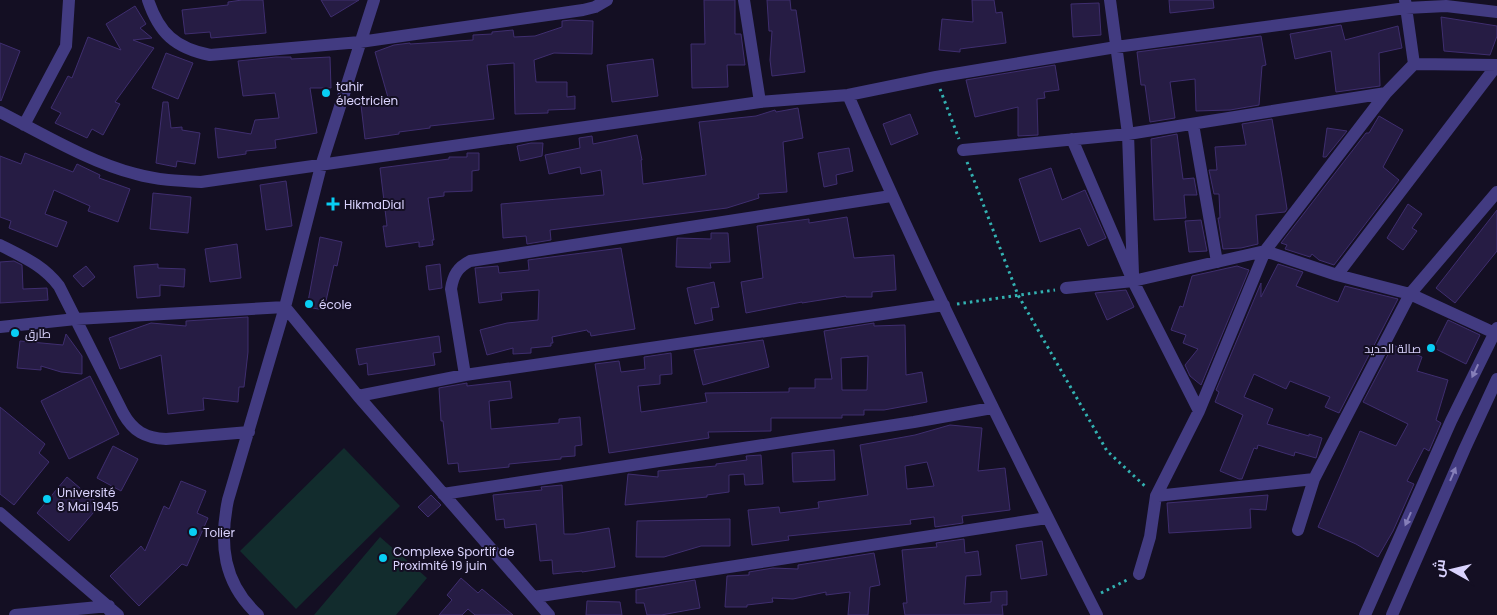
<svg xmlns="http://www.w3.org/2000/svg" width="1497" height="615" font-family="Poppins,Cairo,sans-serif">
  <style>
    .green { fill: #122c2d }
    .building { fill: #261c44; stroke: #3f2e6f; fill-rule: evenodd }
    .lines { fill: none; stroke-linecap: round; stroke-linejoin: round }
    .path { stroke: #33b2b2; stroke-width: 3; stroke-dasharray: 2.5 4; stroke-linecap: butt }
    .minor { stroke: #423b81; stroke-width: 12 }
    .oneway { fill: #867fb9 }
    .poi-dot { fill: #08cef4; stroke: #140f23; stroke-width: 2 }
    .labels { text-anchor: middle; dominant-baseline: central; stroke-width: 4; stroke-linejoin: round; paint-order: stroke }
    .poi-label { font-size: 12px; fill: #dad3fe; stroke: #140f23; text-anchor: start }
  </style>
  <rect width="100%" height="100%" fill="#140f23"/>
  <path class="green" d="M344,448l56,58 -104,103 -56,-58z
    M380,537l47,41 -31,37h-82z"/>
  <path class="building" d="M242,0h21l3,33 -55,5 -1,-6 -25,2 -3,-24 46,-5v-3z
    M321,0h38l-28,17z
    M704,0h31v34h6l4,31h-18l1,22 -36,1 -1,-44h14z
    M767,0h23l1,10h5l9,62 -33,4 -2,-16 2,-29h-3z
    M972,0h22l2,13 6,-1 4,31 -46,6v3l-21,-2 3,-31 31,3z
    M1169,0h44l1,8 -44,5z
    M1099,3l2,32 -28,2 -2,-33z
    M135,6l11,18 -6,4 12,10 -19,2 21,8 -39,54 5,2 -17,31 -11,-6 -5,9 -32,-15 6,-10 -10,-5 17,-32 4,2 16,-41 33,13 -15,-26z
    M1441,17l56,9v10l-7,19 -46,-4z
    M571,20l22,1 -1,33 -38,-1 -20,7 2,22h31v15l8,-1v13l-27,1v3l-33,1 -1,-51 -27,2 7,54 -64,7v2l-31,4v2l-34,5 -4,-34 28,-4 -14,-49 19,-7 16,-2v1l63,-4v-5l19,-1v-2l21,-2 1,7 21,-1 27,-9v-6z
    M1341,25l4,15 53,-14 4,22 -23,5 1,33 -44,6 -5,-41 -36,8 -5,-25z
    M1261,36l5,29 -4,1 -3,39 -29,5 -34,1 -1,-32 -25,3 5,36 -25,4 -5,-37h-4l-4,-33z
    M0,43l20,8 -19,50 -1,-1z
    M166,53l27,10 -15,36 -26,-11z
    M276,57h15v2l39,-2 1,31h-21l7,45 -42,7 1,8 -30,3v3l-28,4 -3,-30 36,6 4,-14 24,-2 -4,-25 -32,3 -5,-35z
    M653,59l5,37 -46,6 -5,-37z
    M1055,65l4,25 -15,2 1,6 -8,1 1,36 -20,1v-29l-43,10 -9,-37z
    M163,102h5l3,26 11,-1v3l18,3 -5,31 -18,-3 -1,6 -20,-4z
    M798,108l5,30 -20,4 4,50 -29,2 1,4 -32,10 -177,22 1,10 -24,4 -1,-8 -23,2 -2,-34 103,-9 -3,-25 -20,4 -1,-7 -31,7 -4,-19 35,-7 -1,-10 13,-2 1,8 44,-9 5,25h-1l2,24 63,-9 -7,-53 57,-6 19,-6 1,2z
    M910,114l8,20 -27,11 -8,-21z
    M1379,116l24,14 -20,37 16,13 -65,85 -15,-5 -7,-6 -2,3 -25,-8 2,-4 -6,-2 85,-110h3z
    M1272,119l10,58 5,32 -2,3 -29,3 2,29 -17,4 -18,1 -5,-31h2l-1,-24h-5l-5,-24h8l-2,-23 31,-2 -4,-21z
    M1327,128l20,3 -21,26h-3z
    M1177,134l6,45 11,-1 3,17h-13l2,23 -32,2 -3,-81z
    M531,143h12l-1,13 -22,5 -3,-15z
    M849,148l4,23 -17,4 1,9 -13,3 -6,-34z
    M25,153l48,19 4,-8 23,11 -1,3 31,11 -12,33 -30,-11 2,-5 -36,-16 -9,24 22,8 -10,25 -48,-19 2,-7 -11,-4v-61l21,8z
    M467,153h12v17l-7,1v20l-28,1v4l-16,2 6,42h-2l1,5 -14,2v-5l-33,5 -3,-21h4l-7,-58 69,-9v-2h18z
    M1051,168l11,32 23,-10 21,48 -18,8 -8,-18 -40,14 -21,-63z
    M286,181l6,45 -26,4 -6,-45z
    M153,193l38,4 -3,36 -38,-4z
    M1408,204l14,10 -10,14 5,3 -14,19 -16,-12z
    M1497,210v41l-42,52 -19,-15z
    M847,217l7,41 40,-3 2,35 -24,2v5h-26v-1l-44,7v-1l-56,11 -5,-31 22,-4 -6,-52 52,-7v4z
    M1201,220l6,31 -18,1 -4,-31z
    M711,233h17l2,29 -20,1 1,5 -35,-1 1,-29 34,1z
    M320,237l22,5 -5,24 -3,-1 -10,45 -17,-3z
    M237,244l4,34 -31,4 -5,-33z
    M621,248l14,81 -44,7 -1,-4h-2l-1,-2 -35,7 1,6h-2v3l-20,2v5l-18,1v-6l-26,7 -7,-25 27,-7 31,-3 1,-30 -38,3 1,7 -23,3 -4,-35 23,-2 1,7 30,-3 -1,-10z
    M14,261l8,4 1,24 24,-1 1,12 -48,3v-41z
    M158,264v4l27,1 -1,18 -24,-2v11l-23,2 -3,-32z
    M440,264l2,24 -13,2 -3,-24z
    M1278,264l25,8 -7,14 42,16 7,-16 53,13 -59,114 -14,-6 5,-10 -40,-16 -4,8 -32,-15 -10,23 29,12 -6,15 42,12v-2l13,4 -6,20 -21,-6 -1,4 -36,-11 -1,4 -3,-1 -12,31h-3l-19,-8 23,-56 -28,-13 4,-10 -3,-2 45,-107v14z
    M86,266l9,11 -12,10 -10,-11z
    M1237,266l12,4 -48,115 -11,-9 -5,-11 13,-16 -15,-6 3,-8 -15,-5 9,-24 3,1 9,-31z
    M714,282l5,25 -8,1 2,12 -18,4 -8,-36z
    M1126,290l8,17 -27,13 -12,-27z
    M248,317v35l-4,35h-5l-1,15 -35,-4 1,12 -36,4 -7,-59 -41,14 -11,-31 42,-15 35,3v-5z
    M1448,320l32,15 -14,29 -32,-16z
    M874,323v3l31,-1 1,50 16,-3 5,30 -43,8h-20v5h-22v3h-71v13l-63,1 1,6 -100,15 -14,-89 24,-3 2,11 24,-3 -1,-12 27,-4 1,21 -12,1v9l-22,2 3,26 66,-10 -2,-9 84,-1v-4h26v-9h17l-8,-48zM868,356l-1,34h-25l-1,-32z
    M66,334l16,22v18l-21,-2 -20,-6v4l-24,-2 3,-27 43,4z
    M439,336l2,16 -8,1 2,12 -67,10 -1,-12 -8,2 -3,-16z
    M763,340l6,27 -66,18 -9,-35z
    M1393,345l29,12 -5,14 31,9 -12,40 5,3 -12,28 -5,-3 -17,33 7,3 -21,47 -15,26 -22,-13 -38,-17 42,-96 36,15 12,-22 -45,-22z
    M90,376l29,58 -50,25 -28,-58z
    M510,381l2,17 -23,3 2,28 68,-6v-4l21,-2 2,28 -7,1v10l-14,1v2l-52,5v3l-50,5 -1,-9 -10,1 -5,-43h-2l-2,-33 28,-5v3z
    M0,407l45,37 -6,9 10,9 -35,43 -14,-11z
    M950,425l32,3 -4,43 27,-3 5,42 -48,6 1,7 -28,4 -1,-10 -24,3 1,4 -123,12 1,4 -37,5 -4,-35 31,-3 1,6 39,-5 -1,-6 50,-7 -8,-50 55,-10zM927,462l7,24 -27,3 -2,-23z
    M113,446l25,13 -17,32 -24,-13z
    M834,450l1,30 -42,2 -1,-29z
    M761,455l2,29 -18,1 -1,-11 -15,1v17l-22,3v2l-82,8 3,-31 30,3v-6l58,-5v-2l31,-4 -1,-4z
    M67,477l33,28 -31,36 -32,-28z
    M181,481l25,10 -9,22 11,5 -21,48 -5,-2 -43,42 -29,-30 31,-30 4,5 19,-45 5,3z
    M562,485l2,49h10l35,-6 6,39 -33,5v-1l-29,3 -1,-14 -12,1 -4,-37 -31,4 -1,-9 -8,1 -3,-25 49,-5 -1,-3z
    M431,495l10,10 -13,12 -10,-10z
    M1268,495l-2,15 -16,-1 1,19 -82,5 -2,-30z
    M730,519v27h-29l-37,11h-28l1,-36z
    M964,539l1,14 13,-2 3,24 -15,1 -2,28 27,-2v-10l16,-1v14h-5l1,10h-98l-2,-12h4l-5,-53 35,-3 -1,-4z
    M1042,541l5,34 -26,4 -5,-34z
    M874,553l6,32 -10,2 -2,28h-20l2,-23 -24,3v-3l-33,7 -21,-1 1,4 -26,3v2h-22l2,-31 22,-1v-3l24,-4 25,1v-4z
    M461,578l17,15 4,-4 31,26h-38l-7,-6 -6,6h-23l13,-15 -5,-5z
    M695,580l5,28 -39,7h-14l-3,-12h-8v-13z
    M587,601l33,1 2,13h-36z"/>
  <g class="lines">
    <path class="path" d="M940,89l19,50
      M967,162l51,133 89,156 40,37
      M957,304l98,-14
      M1101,593l28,-14"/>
    <path class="minor" d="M148,0c11,33 27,48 62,55l150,-13 223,-32 12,-3 12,-7
      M744,0l16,102
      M1110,0l18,134 5,140
      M1405,0l9,64
      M848,95c76,177 162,349 249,520
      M0,112c41,21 91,51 136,62 21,6 43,7 65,8l559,-80 88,-7 88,-18 180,-30 290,-39 40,-2 51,6
      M1193,124l24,138
      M24,125l42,-79 3,-46
      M1072,139l61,142 66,130
      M963,150l165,-16 258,-41
      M0,245c23,12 43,20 59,41l64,127c10,18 22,25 43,26l83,-7
      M1337,275l160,-210
      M1066,288l67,-7 132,-30 72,24 73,19 87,40
      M0,327l76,-8 209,-12 73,89 191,219
      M465,375l-14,-86c2,-14 7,-22 19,-28l421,-65
      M358,396l107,-21 479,-70
      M443,494l471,-72 78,-14
      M1156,496l43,-85 66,-160 121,-158 28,-29 83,1
      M0,513l118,102
      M1298,530l16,-51 96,-185 87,-102
      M1139,574l11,-37 6,-41 158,-17
      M534,597l513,-79
      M15,615l94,-9v4
      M258,615c-35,-32 -39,-71 -30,-115l57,-193 36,-141 53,-166
      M1365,615l86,-194 46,-93
      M1392,615l73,-167 32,-69"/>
  </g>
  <defs><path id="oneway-solid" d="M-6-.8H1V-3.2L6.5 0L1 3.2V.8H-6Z" transform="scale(1.25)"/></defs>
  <g class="oneway">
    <use href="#oneway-solid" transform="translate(1475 371) rotate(115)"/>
    <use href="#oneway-solid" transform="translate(1453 474) rotate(-67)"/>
    <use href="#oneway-solid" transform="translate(1408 519) rotate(114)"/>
  </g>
  <g class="poi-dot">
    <circle cx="326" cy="93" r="5"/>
    <path d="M330.5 196.5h5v5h5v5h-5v5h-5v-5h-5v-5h5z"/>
    <circle cx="309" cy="304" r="5"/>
    <circle cx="15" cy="333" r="5"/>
    <circle cx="1431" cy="348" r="5"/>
    <circle cx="47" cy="499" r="5"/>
    <circle cx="193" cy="532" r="5"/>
    <circle cx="383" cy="558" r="5"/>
  </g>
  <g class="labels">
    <g class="poi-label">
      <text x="336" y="86">tahir<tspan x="336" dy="14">électricien</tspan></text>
      <text x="344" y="204">HikmaDial</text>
      <text x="319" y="304">école</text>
      <text x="25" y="333">طارق</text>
      <text x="1421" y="348" text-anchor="end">صالة الحديد</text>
      <text x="57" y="492">Université<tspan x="57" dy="14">8 Mai 1945</tspan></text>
      <text x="203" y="532">Tolier</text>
      <text x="393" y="551">Complexe Sportif de<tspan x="393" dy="14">Proximité 19 juin</tspan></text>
    </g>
  </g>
  <g transform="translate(1452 570) rotate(278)" stroke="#140f23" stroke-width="4" paint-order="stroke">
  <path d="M0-4L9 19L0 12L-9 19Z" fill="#dad3fe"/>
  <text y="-8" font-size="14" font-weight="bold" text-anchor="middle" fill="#dad3fe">ش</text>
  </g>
</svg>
